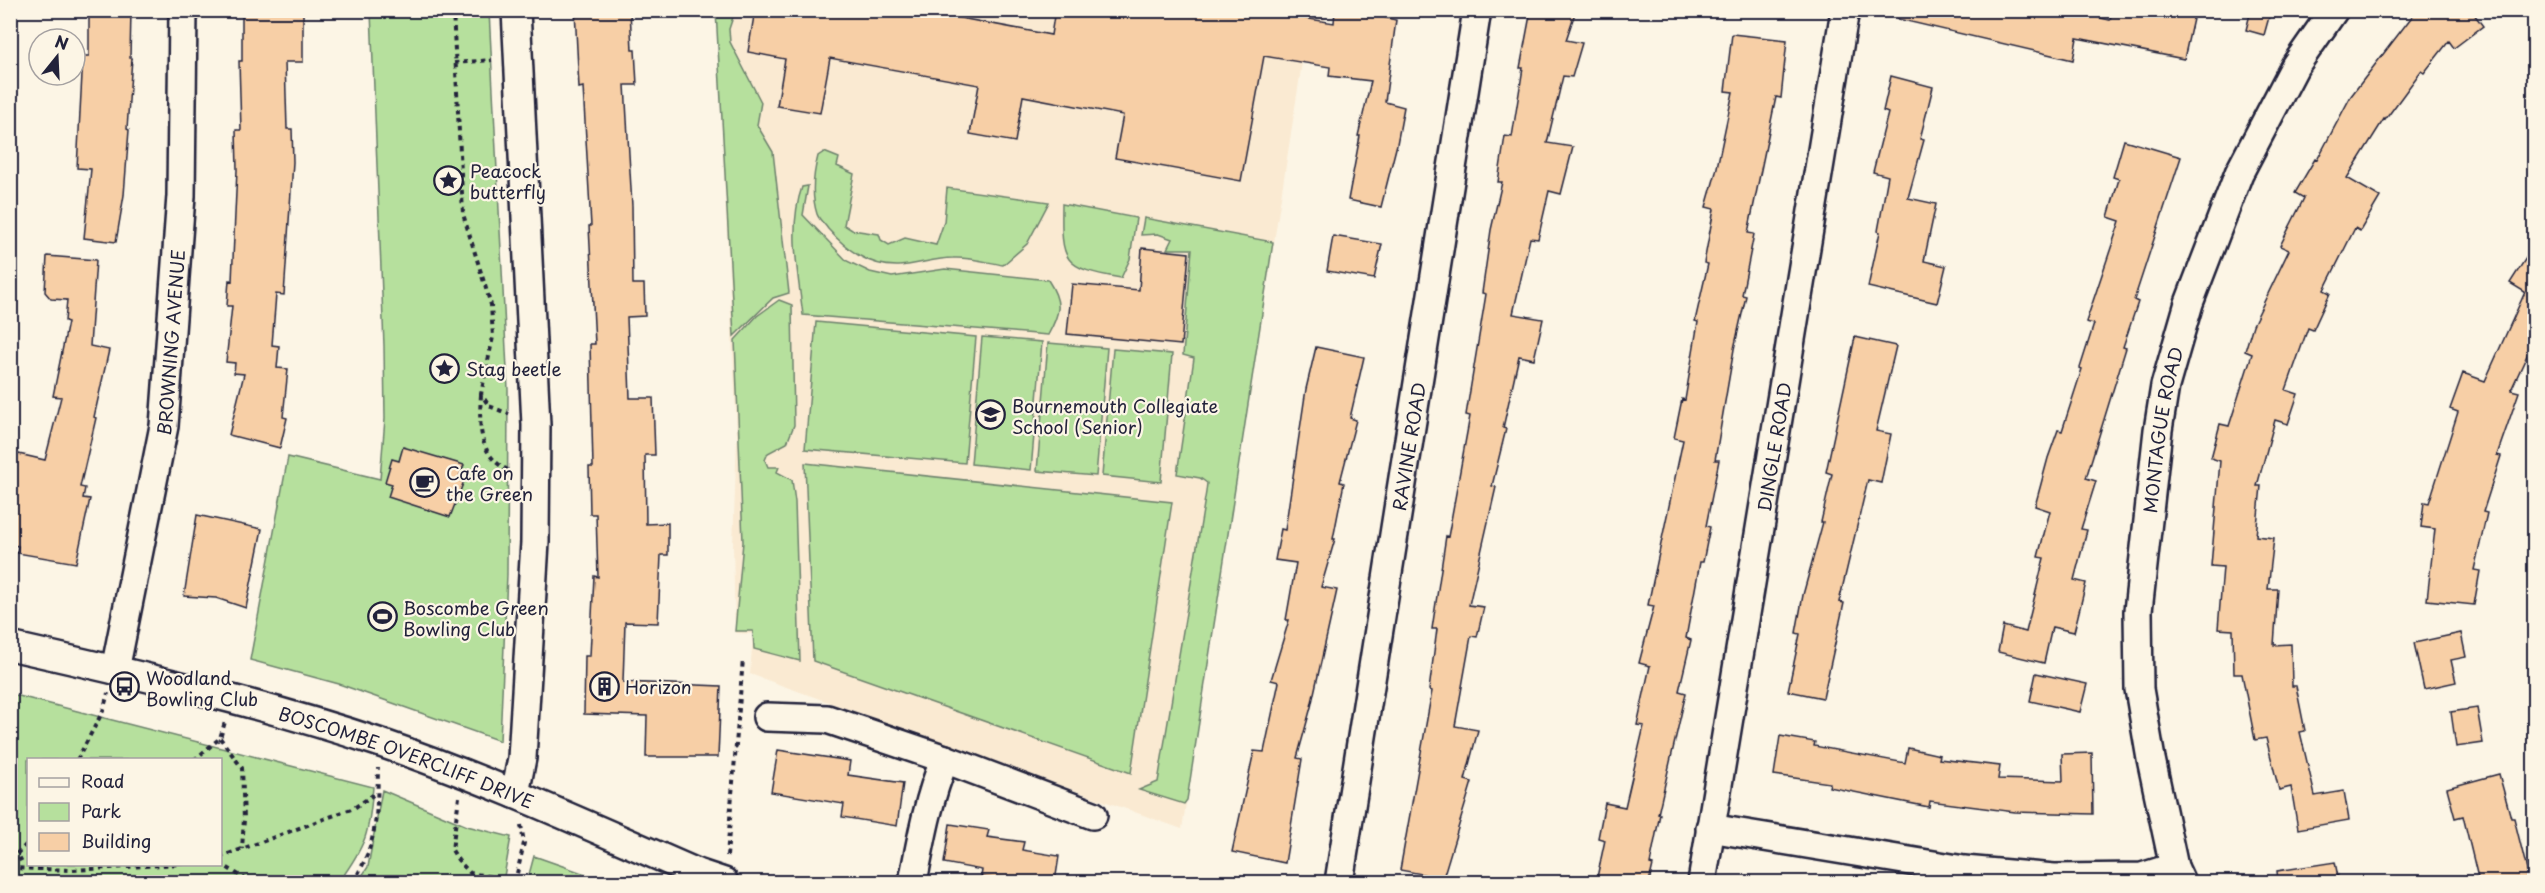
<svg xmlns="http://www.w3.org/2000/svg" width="2545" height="893" font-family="'Playpen Sans',sans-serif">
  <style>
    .built { fill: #faead2 }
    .green { fill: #b6e09d; stroke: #6c816c; stroke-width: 1.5; fill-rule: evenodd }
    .building { fill: #f7cfa6; stroke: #22223b; stroke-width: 1.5 }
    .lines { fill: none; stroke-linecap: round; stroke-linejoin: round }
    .minor-casing { stroke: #22223b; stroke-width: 32 }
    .path { stroke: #22223b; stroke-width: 4; stroke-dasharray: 4.5 4.5; stroke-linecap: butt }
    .minor { stroke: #fcf5e5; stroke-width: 27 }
    .labels { text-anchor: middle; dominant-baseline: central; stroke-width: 4.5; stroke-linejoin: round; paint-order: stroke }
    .poi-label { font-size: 18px; fill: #22223b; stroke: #fcf5e5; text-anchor: start }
    .street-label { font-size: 18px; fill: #22223b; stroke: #fcf5e5 }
  </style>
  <rect width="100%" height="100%" fill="#fcf5e5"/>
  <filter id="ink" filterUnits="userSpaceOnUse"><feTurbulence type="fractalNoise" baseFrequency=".0167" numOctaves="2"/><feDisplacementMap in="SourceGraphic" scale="12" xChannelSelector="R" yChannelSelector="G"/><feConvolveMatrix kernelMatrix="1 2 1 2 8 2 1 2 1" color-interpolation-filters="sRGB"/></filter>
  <g filter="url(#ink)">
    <path class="built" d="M716,11h611l-5,22 -15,-2 -125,798 -432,-155 3,-40 -18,-1 -2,-89 4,-107z"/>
    <path class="green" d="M371,11h118l19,379 -1,184 -7,167 -161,-57 -89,-24 38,-203 92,22 5,-60 -1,-73z
      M716,11h19l-6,18 1,13 31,60 -4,23 16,27 16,141 -16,5 -39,38z
      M824,152l15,6 -2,8 17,8 -10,51 8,5 27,4 2,6 8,5 16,-7 31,7 8,-23 3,-34 102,14 -22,42 -24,21c-17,-3 -33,-8 -50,-7 -18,0 -36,7 -54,8 -30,1 -52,-16 -71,-37 -3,-5 -9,-9 -11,-15 -6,-19 -4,-39 1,-58z
      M808,186l-5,29 44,46 23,11 22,5 53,-8 103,11c15,23 12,33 0,55l-245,-20c-5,-41 -15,-88 -1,-128z
      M1062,204l74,14 -6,41 -9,19c-59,-10 -60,-16 -59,-74z
      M1144,218l129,24 -86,558 -3,4 -45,-14 19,-8 48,-290 1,-9 -7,-5 -23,-4 17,-116 -11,-3 9,-106h-25l5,-10 -14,-5 -17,1z
      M779,300l13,5 2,120 -7,18 -19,10 -3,7 3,7h11l-2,5 15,8 3,22 5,159 -46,-12 -1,-18h-18l8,-89 -8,-202 22,-24z
      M816,322l160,15 -11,126 -160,-14z
      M982,337l60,5 -11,128 -60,-6z
      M1048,343l59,5 -11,128 -59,-5z
      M1113,349l59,5 -11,128 -59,-6z
      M805,463l367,39 -41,271 -318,-112z
      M11,694l362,93c-4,47 -6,56 -34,95h-328zM28,760h192v104h-192z
      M382,790l85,36 44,11 -8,45h-145l10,-15z
      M534,856l74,26h-81z"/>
    <path class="building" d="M89,10h42l-1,48h2l-5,71 2,1 -5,65 -8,47 -32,-4 7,-69 -14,-1 6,-112h6z
      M242,10h61v52h-18l2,67h5l1,33 -9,133 -8,-1 -4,51 7,1 -2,22 11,1 -5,48 4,1 -7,30 -51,-13 15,-61 -10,-1 1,-10 -9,-1 6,-56h-5l2,-26 3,1 5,-111 -1,-40h5l-2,-69h3z
      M575,10h55l2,40h3l2,35h-12l7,121 1,78h11l1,32 -18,1 3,81h23l2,57h-10l1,69 22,-1v32h-7l-3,68 -33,-1 -2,60 98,4 -3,71h-72l1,-41 -63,-2 1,-58h5l4,-80 4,1 -2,-63h-6l-1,-47h4l-3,-123h5l-6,-118h2l-8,-139 -4,1z
      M755,10h163l133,25 4,-25h217v3l62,10 1,-13h16l45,10 -11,82 19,5 -7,37 -16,63 -33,-7 12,-64h-2l13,-55 -42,-5 1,-9 -66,-11 -23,125 -126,-23 8,-43 -100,-19 -8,46 -45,-8 9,-49 -149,-27 -10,55 -43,-7 8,-47 -37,-7z
      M1531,10h45l-10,30 16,3 -10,34 -9,-1 -16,67 26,4 -12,47 -12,-3 -11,48 -8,-1 -17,76 30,5 -9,40 -15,-3 -16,72 3,1 -14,57 4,1 -27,118 15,2 -7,30 -6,-1 -16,90 23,4 -13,50 7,2 -29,96 -43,-8 32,-179 -3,-1 8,-61h-5l14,-93 2,1 22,-121 -4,-1 20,-121 -4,-1 9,-63 11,-48h-4l7,-46 7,1 11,-69h-3z
      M1898,10h167l45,10 2,-10 44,8 1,-8h38l-11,49 -107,-21 -4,22 -175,-41z
      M2251,10h20l-7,25 -18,-5z
      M2417,10h54l12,16 -29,22 -5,-7 -25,32 -3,-2 -36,49 -1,-1 -37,59 33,19 -20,34 -5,-3 -31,62 6,3 -17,37 -5,-2 -22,62 12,4 -10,30 -13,-4 -18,66h4l-5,50 18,2 -6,51h10l-4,56 17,-1 1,42h4l9,45 -5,1 15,64 29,-5 5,29 -51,9 -7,-42 -12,3 -13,-52 -11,2 -13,-66h-8l-1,-44 -15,-1 5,-62 -12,-1 9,-105 -9,-3 9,-34 9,2 23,-72 -7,-3 8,-26 36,-75 -9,-4 24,-48 -9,-5 20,-34 2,1 34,-64z
      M1732,34l55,6 -6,58 -5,-1 -28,136 6,1 -12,61 4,1 -12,53 -19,111h4l-13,66 4,1 -7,35h-3l-14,76 5,2 -12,51 7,2 -28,121h2l-10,50 3,1 -4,17h-53l9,-42 -7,-2 7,-35 20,4 19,-81 -7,-1 13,-59 -11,-3 15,-57 -6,-1 35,-165 -9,-2 8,-39 3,1 13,-78 -3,-1 13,-57 -4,-1 10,-54 -8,-2 10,-35 17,-80 -8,-1z
      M1891,76l42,11 -13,52 4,1 -16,58 28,6 -12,57 22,5 -9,37 -69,-16 12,-55 -2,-1 10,-55 -15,-4 15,-59 -5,-2z
      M2124,140l57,17 -47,143 4,2 -15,45 3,1 -40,130 10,3 -15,48 6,1 -13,50 12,3 -12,49 -22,-5 -8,36 -46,-11 5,-26 23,6 18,-74 -6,-1 12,-46 -15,-5 13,-48 10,-28 4,1 20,-62 -2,-1 14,-44 -8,-2 34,-101 -12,-4 11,-38 -6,-2z
      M1333,236l49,8 -8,35 -47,-8z
      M2535,244v94l-24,52 8,2 -22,63 4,1 -18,56 4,1 -13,57 6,1 -6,34 -47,-5 8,-71 -14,-2 3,-25 5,1 29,-91 -8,-3 13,-36 22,8 40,-89 -15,-9z
      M1142,248l47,5 -8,92 -114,-11 5,-50 67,6z
      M47,256l49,4 -6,86 19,4 -15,67 2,1 -16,69 5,1 -2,10 7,1 -14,64 -59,-10 1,-7 -8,-2v-92l35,8 16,-63 -8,-1 15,-74 -3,-1 2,-21 -16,-1 -6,-7z
      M1855,337l41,9 -20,85 15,3 -10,49 -13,-3 -29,122 5,1 -21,95 -35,-7 12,-57 -4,-1 7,-38 20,-73h-2l11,-48 -6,-2z
      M1316,347l48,10 -14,61 6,2 -16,62 4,1 -11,56h2l-14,48 16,3 -26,117 -14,51 5,1 -17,104 -53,-11 22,-101 10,1 15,-70 -8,-2 18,-60h-3l10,-57 -21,-3 6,-31 4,1 21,-141z
      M403,447l61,18 -4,10 3,1 -2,5h3l-14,36 -62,-20 4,-13 -7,-2 7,-23 7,2z
      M197,515l65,14 -16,79 -30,-10 -32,-2z
      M2461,633l5,24 -15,3 5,22 -32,7 -10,-46z
      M2036,673l51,11 -7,28 -50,-11z
      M2477,708l6,35 -27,4 -5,-35z
      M1780,736l35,6 -1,4 91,17 3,-15 32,7 -1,4 61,7 -2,13 65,2 -1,-27 30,-1 1,61 -78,-2 -85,-11 -1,6 -100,-20 1,-4 -56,-8z
      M778,750l72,11 -2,14 55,8 -6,43 -55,-9 2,-13 -73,-12z
      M2499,774l12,44h3l16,64h-51l-16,-66 -8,2 -8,-30z
      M950,824l39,6 -2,7 37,5 -2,8 37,6 -4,26h-41l-33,-5 1,-7 -38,-7z
      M2335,862l4,20h-61l-1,-11z"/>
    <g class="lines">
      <defs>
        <g id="minor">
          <path id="s1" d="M10,646c124,28 248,56 368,96 109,37 213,85 319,131l27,9"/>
          <path id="s2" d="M115,670l49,-244 17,-230 2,-186"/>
          <path d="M767,717l60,2 118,40"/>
          <path d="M515,794l7,-36 13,-216 1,-117 -20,-415"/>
          <path d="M1710,828l254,42 90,8 88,-1 32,-10"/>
          <path d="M913,882c8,-42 15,-83 32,-123l148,56"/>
          <path id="s3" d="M1339,882l138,-872"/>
          <path id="s4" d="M1702,882l143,-872"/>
          <path id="s5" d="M2181,882l-7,-15 -23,-108 -12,-70 -1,-78 20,-181 7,-44 24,-83 50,-130 56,-107 39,-56"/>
        </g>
      </defs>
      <use href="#minor" class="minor-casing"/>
      <path class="path" d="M453,10l10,204 28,91 2,32 -12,57 8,12 20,8
        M454,63l38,-3
        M481,395c-2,30 -3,62 29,76
        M220,738l22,30 2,51 -2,30
        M77,760l26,-49 5,-18
        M194,760l26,-22 5,-16
        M459,797l-7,53 6,10 12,13 45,8
        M727,856l16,-197
        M220,857l134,-49 19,-13
        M10,860l18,-17
        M220,863l30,19
        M10,864l18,-8
        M10,868l61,2 108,-6
        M353,882c25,-39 24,-69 25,-114
        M515,882l9,-39 -3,-18"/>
      <use href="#minor" class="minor"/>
    </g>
  </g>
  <defs>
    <symbol id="sight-ring" viewBox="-11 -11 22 22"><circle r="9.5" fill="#fcf5e5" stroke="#22223b" stroke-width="1.5"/><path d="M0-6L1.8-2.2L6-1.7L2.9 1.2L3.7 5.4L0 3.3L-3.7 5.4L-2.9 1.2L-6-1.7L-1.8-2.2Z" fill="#22223b"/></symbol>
    <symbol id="school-ring" viewBox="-11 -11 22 22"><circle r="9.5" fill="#fcf5e5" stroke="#22223b" stroke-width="1.5"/><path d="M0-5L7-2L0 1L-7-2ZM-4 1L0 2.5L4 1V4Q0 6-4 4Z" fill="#22223b"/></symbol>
    <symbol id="cafe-ring" viewBox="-11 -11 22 22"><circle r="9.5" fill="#fcf5e5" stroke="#22223b" stroke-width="1.5"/><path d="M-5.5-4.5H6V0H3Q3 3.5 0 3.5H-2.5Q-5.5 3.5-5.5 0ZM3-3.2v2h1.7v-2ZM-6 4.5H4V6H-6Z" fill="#22223b"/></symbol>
    <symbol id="stadium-ring" viewBox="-11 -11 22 22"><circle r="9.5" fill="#fcf5e5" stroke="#22223b" stroke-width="1.5"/><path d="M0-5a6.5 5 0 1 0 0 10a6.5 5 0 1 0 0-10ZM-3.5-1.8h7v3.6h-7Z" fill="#22223b"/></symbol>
    <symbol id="building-ring" viewBox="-11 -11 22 22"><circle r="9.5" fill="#fcf5e5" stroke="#22223b" stroke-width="1.5"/><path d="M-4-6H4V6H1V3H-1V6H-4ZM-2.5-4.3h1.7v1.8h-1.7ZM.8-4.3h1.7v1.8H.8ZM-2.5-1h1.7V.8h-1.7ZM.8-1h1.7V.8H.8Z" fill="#22223b"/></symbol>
    <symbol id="bus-ring" viewBox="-11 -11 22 22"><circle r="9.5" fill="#fcf5e5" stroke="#22223b" stroke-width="1.5"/><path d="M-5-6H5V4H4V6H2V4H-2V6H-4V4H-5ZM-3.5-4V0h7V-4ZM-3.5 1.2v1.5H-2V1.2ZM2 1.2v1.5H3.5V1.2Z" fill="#22223b"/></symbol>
  </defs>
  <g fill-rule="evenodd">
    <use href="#sight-ring" x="432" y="164" width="33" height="33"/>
    <use href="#sight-ring" x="428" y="352" width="33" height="33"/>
    <use href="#school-ring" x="974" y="398" width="33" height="33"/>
    <use href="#cafe-ring" x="408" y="466" width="33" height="33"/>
    <use href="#stadium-ring" x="366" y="600" width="33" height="33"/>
    <use href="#building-ring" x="588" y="670" width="33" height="33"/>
    <use href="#bus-ring" x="108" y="670" width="33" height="33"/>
  </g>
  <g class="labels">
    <g class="poi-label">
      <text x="470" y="170">Peacock<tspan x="470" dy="21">butterfly</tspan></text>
      <text x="466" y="368">Stag beetle</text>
      <text x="1012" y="405">Bournemouth Collegiate<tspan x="1012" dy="21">School (Senior)</tspan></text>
      <text x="446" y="472">Cafe on<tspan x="446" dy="21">the Green</tspan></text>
      <text x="403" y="607">Boscombe Green<tspan x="403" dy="21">Bowling Club</tspan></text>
      <text x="146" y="677">Woodland<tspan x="146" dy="21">Bowling Club</tspan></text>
      <text x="625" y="686">Horizon</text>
    </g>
    <g class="street-label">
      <text stroke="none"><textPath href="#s2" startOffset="333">BROWNING AVENUE</textPath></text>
      <text stroke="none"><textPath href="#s5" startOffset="459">MONTAGUE ROAD</textPath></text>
      <text stroke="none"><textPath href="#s4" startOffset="441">DINGLE ROAD</textPath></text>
      <text stroke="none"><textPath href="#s3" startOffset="441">RAVINE ROAD</textPath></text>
      <text stroke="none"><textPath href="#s1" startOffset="412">BOSCOMBE OVERCLIFF DRIVE</textPath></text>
    </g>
  </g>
  <rect width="2545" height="893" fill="none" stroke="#fcf5e5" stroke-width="36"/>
  <rect x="18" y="18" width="2509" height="857" fill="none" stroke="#22223b" stroke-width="2" filter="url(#ink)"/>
  <rect x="27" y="758" width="195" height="108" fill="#fcf5e5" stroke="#a5a1a1" stroke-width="1.5"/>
  <rect x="39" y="778" width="30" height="9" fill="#fcf5e5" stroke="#a5a1a1" stroke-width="1.5"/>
  <text x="81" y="788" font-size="18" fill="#22223b">Road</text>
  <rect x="39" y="803" width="30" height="18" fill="#b6e09d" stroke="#a5a1a1" stroke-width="1.5"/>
  <text x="81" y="818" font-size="18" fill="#22223b">Park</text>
  <rect x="39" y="833" width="30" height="18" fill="#f7cfa6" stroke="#a5a1a1" stroke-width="1.5"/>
  <text x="81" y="848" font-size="18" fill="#22223b">Building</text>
  <g transform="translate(57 57) rotate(18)"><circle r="28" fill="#fcf5e5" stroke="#a5a1a1" stroke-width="1.5"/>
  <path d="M0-4.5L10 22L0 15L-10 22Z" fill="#22223b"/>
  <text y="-9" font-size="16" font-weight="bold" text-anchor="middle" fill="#22223b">N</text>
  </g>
</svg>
